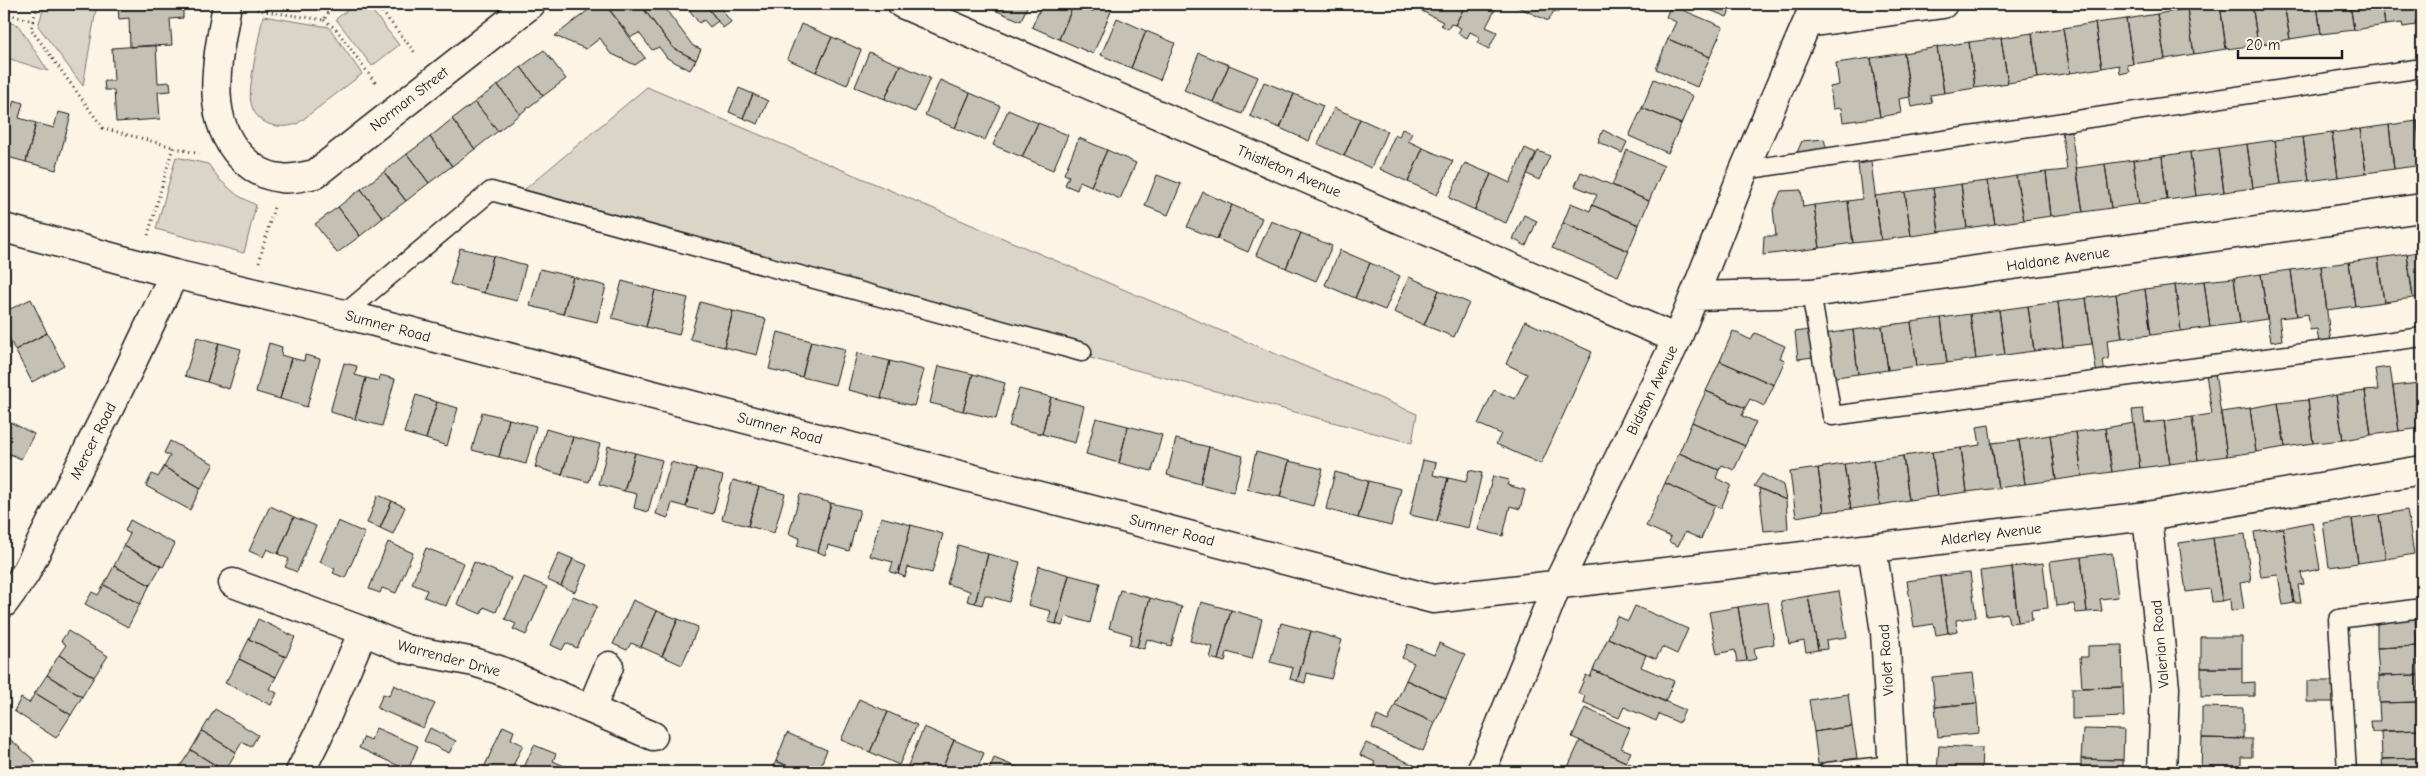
<svg xmlns="http://www.w3.org/2000/svg" width="2426" height="776" font-family="'Comic Neue',sans-serif">
  <style>
    .green { fill: #dbd5c8; stroke: #7c7872 }
    .building { fill: #c4c0b3; stroke: #1c1c1c }
    .lines { fill: none; stroke-linecap: round; stroke-linejoin: round }
    .service-casing { stroke: #1c1c1c; stroke-width: 21 }
    .minor-casing { stroke: #1c1c1c; stroke-width: 31 }
    .path { stroke: #1c1c1c; stroke-width: 3; stroke-dasharray: 1 4; stroke-linecap: butt }
    .service { stroke: #fcf5e5; stroke-width: 18 }
    .minor { stroke: #fcf5e5; stroke-width: 28 }
    .labels { text-anchor: middle; dominant-baseline: central; stroke-width: 4; stroke-linejoin: round; paint-order: stroke }
    .street-label { font-size: 15px; fill: #1c1c1c; stroke: #fcf5e5 }
  </style>
  <rect width="100%" height="100%" fill="#fcf5e5"/>
  <filter id="ink" filterUnits="userSpaceOnUse"><feTurbulence type="fractalNoise" baseFrequency=".02" numOctaves="2"/><feDisplacementMap in="SourceGraphic" scale="10" xChannelSelector="R" yChannelSelector="G"/><feConvolveMatrix kernelMatrix="1 2 1 2 8 2 1 2 1" color-interpolation-filters="sRGB"/></filter>
  <g filter="url(#ink)">
    <path class="green" d="M45,4h52l-14,82 -45,-60z
      M355,4h12l32,41 -27,21 -36,-47z
      M263,16l66,11 33,47 -65,50c-19,6 -41,1 -46,-21 -4,-13 9,-70 12,-87z
      M4,21l14,4 30,46 -44,-14z
      M647,87l770,327 -5,29 -905,-239z
      M176,157l32,7 13,17 16,14 19,10 -12,48 -88,-24z"/>
    <path class="building" d="M129,4h41v5l13,-1v10l-13,1 2,26 -42,2 -1,-29 -10,1 -1,-12 11,-1z
      M596,4h9l40,54 -10,7 -25,-12 -10,-15 -14,11 -31,-13z
      M605,4h35l33,44 23,12 -6,10 -23,-12 -8,-11 -7,3 -13,-17 -8,4z
      M640,4h34l1,2 -8,5 26,35 8,3 -5,11 -23,-12z
      M685,4h20l13,17 -8,6 -6,-7 -5,3z
      M705,4h18l-4,2 12,16 -8,6z
      M994,4h34l-7,17 -29,-12z
      M1042,4h32l-15,35 -27,-12z
      M1074,4l18,8 4,-8 16,5 -19,45 -34,-15z
      M1423,4h43l-11,21 -4,-1 -3,5 -7,-4 2,-3 -23,-12z
      M1466,4h25l6,2 -11,21 11,5 -8,17 -12,-6 3,-6 -10,-5 -3,6 -9,-5 3,-5 -6,-3z
      M1517,4h45l-4,9 -4,-2 -6,10 -32,-15z
      M1695,4h38l-6,13z
      M2220,4h32l6,41 -32,4z
      M2220,4l6,45 -32,5 -7,-45z
      M2252,4h32l6,35 -32,6z
      M2284,4h33l4,30 -31,5z
      M2317,4h33l4,26 -33,4z
      M2350,4h32l3,21 -31,5z
      M2382,4h34l3,17h-4l1,4 -13,2 -1,-4 -17,2z
      M2416,4h6v16l-3,1z
      M1671,5l52,22 -13,30 -42,-18 8,-17 -10,-5z
      M2187,9l7,45 -29,5 -8,-45z
      M2157,14l8,45 -32,5 -7,-45z
      M1117,18l29,13 -15,37 -30,-13z
      M2126,19l7,45 -6,1 2,7 -9,2 -1,-9 -17,3 -7,-45z
      M2095,23l7,45 -32,5 -7,-45z
      M801,24l31,13 -16,35 -29,-13z
      M2063,28l7,45 -32,5 -6,-45z
      M1146,31l29,12 -15,37 -29,-12z
      M2032,33l6,45 -30,5 -7,-45z
      M832,37l29,13 -14,35 -31,-13z
      M2001,38l7,45 -33,5 -6,-46z
      M1668,39l42,18 -13,30 -41,-18z
      M1969,42l6,46 -31,5 -7,-46z
      M156,45l2,38 12,-1 1,9 -13,1 2,27 -44,3 -2,-32h-9l-1,-9h10l-2,-33z
      M1937,47l7,46 -14,2 2,8 -20,4 -8,-54z
      M544,50l22,29 -23,17 -22,-29z
      M869,52l31,13 -15,34 -30,-12z
      M1199,53l30,12 -16,37 -29,-12z
      M1904,53l6,44 -11,2 2,14 -21,4 -9,-59z
      M1871,58l9,59 -37,5 -2,-14 -8,1 -3,-22 9,-2 -3,-22z
      M900,65l30,13 -15,34 -30,-13z
      M1229,65l29,12 -16,37 -29,-12z
      M521,67l22,29 -23,18 -22,-29z
      M1654,79l39,17 -12,28 -39,-16z
      M940,80l30,13 -15,35 -30,-13z
      M1264,82l30,12 -14,34 -30,-12z
      M498,85l22,29 -22,17 -23,-29z
      M739,88l14,6 -10,24 -14,-6z
      M970,93l30,13 -15,34 -30,-12z
      M753,94l15,7 -10,23 -15,-6z
      M1294,94l29,12 -14,35 -29,-13z
      M14,100l9,3 -4,15 17,5 -10,39 -22,-6v-32l2,-9 3,1z
      M475,102l23,29 -23,18 -23,-30z
      M1334,108l26,11 -16,37 -26,-12z
      M1642,108l39,16 -13,29 -39,-17z
      M1008,110l30,13 -16,34 -29,-12z
      M58,112l13,3 -15,55 -30,-8 10,-39 18,5z
      M452,119l23,30 -23,17 -22,-29z
      M1360,119l27,12 -16,37 -27,-12z
      M2422,120v42l-5,-41z
      M2417,121l5,44 -28,4 -5,-44z
      M1038,123l30,12 -15,35 -31,-13z
      M2389,125l5,44 -28,4 -6,-44z
      M1402,129l10,4 -4,8 15,7 -15,34 -28,-13 15,-34 4,2z
      M2360,129l6,44 -28,4 -6,-44z
      M1603,130l24,12 -5,11 -24,-11z
      M2071,131l12,81 -32,4 -5,-44 21,-2 -5,-37z
      M2332,133l6,44 -29,4 -6,-44z
      M430,137l22,29 -23,17 -22,-29z
      M2303,137l6,44 -28,3 -6,-44z
      M1079,138l28,12 -16,36 -11,-5 -3,9 -12,-5 4,-9 -5,-2z
      M1824,139l3,12 -31,4 6,-14z
      M2275,140l6,44 -28,4 -6,-44z
      M2247,144l6,44 -29,4 -6,-44z
      M1423,148l30,13 -16,34 -29,-13z
      M1525,148l11,5 -30,70 -31,-13 16,-36 19,9z
      M2218,148l6,44 -28,4 -6,-44z
      M1107,150l29,13 -16,36 -29,-13z
      M1627,150l37,16 -15,35 -37,-16z
      M1538,151l12,5 -11,24 -12,-6z
      M2190,152l6,44 -29,4 -5,-44z
      M407,154l22,29 -23,18 -22,-29z
      M2162,156l5,44 -28,4 -6,-44z
      M2133,160l6,44 -28,4 -6,-44z
      M1871,162l10,78 -28,3 -5,-42 14,-2 -4,-35z
      M1465,163l26,11 -16,36 -26,-12z
      M2105,164l6,44 -28,4 -7,-44z
      M384,172l22,29 -23,17 -22,-29z
      M1581,172l68,29 -10,24 -47,-20 5,-10 -22,-9z
      M2046,172l5,44 -27,4 -8,-44z
      M1157,175l24,9 -13,31 -23,-9z
      M2016,176l8,44 -29,4 -7,-43z
      M1988,181l7,43 -28,4 -6,-44z
      M1961,184l6,44 -28,4 -6,-44z
      M1933,188l6,44 -28,4 -6,-44z
      M361,189l22,29 -23,18 -22,-29z
      M1801,190l2,17 11,-2 6,43 -57,7 1,-19h12l-3,-27 8,-18z
      M1203,192l29,13 -15,34 -30,-12z
      M1905,192l6,44 -30,4 -6,-44z
      M1848,201l5,42 -33,5 -6,-43z
      M1571,203l19,8 2,-6 47,20 -11,26 -65,-28z
      M1232,205l30,13 -14,34 -31,-13z
      M338,207l22,29 -23,17 -22,-29z
      M1524,215l13,6 -11,25 -13,-7z
      M1271,221l30,12 -15,35 -30,-13z
      M1563,223l66,28 -11,25 -66,-28z
      M1301,233l31,13 -16,35 -30,-13z
      M460,248l33,8 -9,37 -34,-9z
      M1340,250l30,13 -15,35 -30,-13z
      M2422,251v46l-9,1 -6,-44z
      M2407,254l6,44 -29,4 -6,-44z
      M493,256l33,9 -9,36 -33,-8z
      M2378,258l6,44 -29,4 -6,-44z
      M2349,262l6,44 -28,4 -6,-44z
      M1370,263l30,13 -15,34 -30,-12z
      M2321,266l10,77 -12,1 -2,-15 -7,1 -2,-16 -11,2 -6,-46z
      M540,269l33,8 -10,37 -33,-8z
      M2291,270l6,46 -18,2 3,22 -11,2 -10,-68z
      M2261,274l6,45 -27,4 -6,-45z
      M573,277l33,9 -9,36 -34,-8z
      M1409,277l30,13 -15,35 -30,-13z
      M2234,278l6,45 -30,4 -6,-46z
      M622,281l33,9 -9,37 -34,-9z
      M2204,281l6,46 -29,4 -6,-46z
      M2175,285l6,46 -30,4 -6,-46z
      M2145,289l6,46 -29,3 -6,-44z
      M655,290l33,8 -9,37 -33,-8z
      M1439,290l30,13 -15,34 -30,-12z
      M2116,294l6,44 -15,2 2,19 -6,1 2,15 -8,1 -11,-78z
      M2086,298l6,46 -29,3 -5,-45z
      M31,299l16,34 -32,17 -11,-22v-16z
      M700,302l33,9 -9,36 -34,-8z
      M2058,302l5,45 -29,4 -6,-45z
      M2028,306l6,45 -29,4 -6,-45z
      M1999,310l6,45 -29,4 -6,-45z
      M733,311l33,8 -9,36 -33,-8z
      M1970,314l6,45 -29,4 -6,-45z
      M1941,318l6,45 -30,3 -6,-44z
      M1525,321l67,31 -51,112 -45,-20 5,-10 -23,-10 16,-34 21,9 12,-25 -21,-10z
      M1911,322l6,44 -29,4 -6,-44z
      M1882,326l6,44 -30,4 -5,-44z
      M1810,330l3,27 -15,2 -3,-27z
      M1853,330l5,44 -29,4 -6,-44z
      M1733,331l18,9 4,-7 30,13 -5,12 5,2 -11,25 -54,-24z
      M778,332l33,9 -9,36 -33,-8z
      M47,333l17,32 -32,17 -17,-32z
      M197,337l22,6 -12,39 -22,-6z
      M811,341l34,8 -10,36 -33,-8z
      M219,343l22,6 -12,40 -22,-7z
      M269,343l13,4 -1,8 10,3 -11,41 -24,-7z
      M857,353l33,8 -9,37 -33,-8z
      M305,355l15,4 -13,48 -27,-8 11,-41 13,3z
      M890,361l34,9 -10,36 -33,-8z
      M1720,361l54,24 -10,21 -14,-7 -5,9 -39,-17z
      M344,363l13,3 -2,9 11,3 -11,41 -25,-7z
      M939,366l34,8 -10,37 -33,-8z
      M2390,367l9,64 -28,4 -6,-44 13,-1 -3,-21z
      M2215,373l12,83 -29,4 -6,-43 20,-3 -6,-40z
      M973,374l32,9 -9,36 -33,-8z
      M380,375l15,4 -13,47 -27,-7 11,-41 13,3z
      M2419,383l3,45 -23,3 -6,-45z
      M1019,389l32,8 -9,37 -33,-8z
      M1706,391l39,17 -3,8 14,6 -11,24 -53,-24z
      M2365,391l6,44 -28,5 -7,-45z
      M416,395l21,7 -11,37 -22,-6z
      M2336,395l7,45 -30,3 -5,-43z
      M1051,397l33,9 -9,37 -33,-9z
      M2308,400l5,43 -28,4 -7,-44z
      M437,402l21,6 -11,38 -21,-7z
      M2278,403l7,44 -29,5 -6,-44z
      M2250,408l6,44 -29,4 -6,-44z
      M2143,409l2,14 19,-2 6,43 -30,4 -8,-58z
      M482,412l27,7 -10,38 -27,-7z
      M2192,417l6,43 -28,4 -6,-43z
      M1096,418l32,8 -9,37 -33,-9z
      M4,419l30,15 -13,25 -17,-8z
      M509,419l27,7 -10,38 -27,-7z
      M1692,422l53,24 -11,24 -12,-5 -3,5 -40,-17z
      M2134,423l6,45 -28,4 -7,-44z
      M1989,425l9,63 -31,4 -6,-44 19,-3 -3,-18z
      M1128,426l34,9 -10,36 -33,-8z
      M2105,428l7,44 -30,4 -6,-44z
      M546,429l27,8 -11,38 -27,-8z
      M2076,432l6,44 -26,4 -6,-45z
      M2050,435l6,45 -31,4 -6,-44z
      M573,437l27,7 -11,38 -27,-7z
      M1176,439l33,8 -9,37 -33,-9z
      M2019,440l6,44 -27,4 -7,-45z
      M170,441l44,23 -13,24 -37,-21 6,-11 -6,-3z
      M608,446l27,7 -11,38 -25,-7z
      M1209,447l34,9 -10,36 -33,-8z
      M1961,448l6,44 -29,4 -6,-44z
      M4,451l7,3 -7,14z
      M1256,452l33,9 -9,36 -33,-8z
      M1932,452l6,44 -29,4 -6,-44z
      M635,453l27,7 -14,52 -14,-4 3,-14 -13,-3z
      M1679,453l40,17 -3,8 15,7 -10,23 -56,-25z
      M1903,456l6,44 -29,5 -7,-45z
      M1423,460l13,3 -3,12 15,3 -11,43 -27,-6z
      M1873,460l7,45 -29,4 -7,-45z
      M1289,461l34,8 -10,37 -33,-9z
      M671,462l25,7 -10,38 -14,-4 -4,15 -12,-4z
      M1844,464l7,45 -27,3 -6,-44z
      M164,467l37,21 -11,22 -44,-24 6,-12 6,3z
      M1818,468l6,44 -28,5 -6,-45z
      M696,469l27,7 -10,38 -27,-7z
      M1469,470l13,3 -13,55 -32,-7 11,-43 18,4z
      M1335,472l33,9 -10,37 -32,-9z
      M1762,474l21,11 3,15 -32,-14z
      M1493,476l16,4 -2,5 18,5 -5,19 -10,-3 -7,30 -25,-6z
      M733,480l26,7 -11,39 -26,-7z
      M1368,481l33,8 -10,37 -33,-8z
      M1665,483l50,22 -14,34 -16,-7 -7,14 -9,-4 2,-5 -25,-11z
      M759,487l26,7 -11,39 -26,-7z
      M1759,488l27,12 2,29 -24,2z
      M800,494l31,9 -13,49 -21,-6 3,-8 -11,-4z
      M378,495l14,6 -12,27 -13,-5z
      M392,501l13,6 -12,27 -13,-6z
      M831,503l29,7 -11,41 -21,-6 -3,10 -7,-3z
      M270,506l24,11 -16,37 -11,-5 -4,8 -14,-6z
      M2407,510l7,44 -28,5 -7,-44z
      M2379,515l7,44 -28,4 -6,-44z
      M294,517l22,9 -19,46 -12,-5 4,-8 -11,-5z
      M881,517l30,8 -13,49 -8,-2 3,-10 -23,-6z
      M2352,519l6,44 -29,4 -6,-44z
      M130,520l45,24 -12,23 -39,-21 6,-12 -5,-3z
      M338,521l27,12 -20,45 -12,-5 2,-4 -15,-7z
      M2312,522l8,47 -19,4 3,11 -6,1 3,18h-7l-11,-75z
      M911,525l32,9 -11,39 -24,-6 -3,10 -7,-3z
      M2283,528l11,75 -11,2 -5,-30 -17,2 -7,-45z
      M2245,534l6,47 -11,2 4,26 -13,2 -1,-12 -8,2 -9,-63z
      M2213,538l9,63 -10,1 -2,-13 -24,3 -7,-49z
      M388,542l25,11 -17,40 -14,-5 -2,5 -11,-4z
      M958,545l30,9 -13,49 -8,-2 3,-10 -23,-7z
      M124,546l37,20 -11,19 -36,-19z
      M426,548l38,15 -18,43 -22,-9 3,-7 -15,-6z
      M559,553l14,6 -12,27 -14,-6z
      M2112,553l6,44 -18,2 2,12 -15,1 -6,-55z
      M988,554l32,8 -11,40 -24,-7 -3,10 -7,-2z
      M2081,557l6,55 -11,1 -2,-9 -18,2 -6,-45z
      M573,559l14,6 -12,27 -14,-6z
      M474,562l37,16 -15,34 -12,-5 -3,7 -24,-10z
      M2043,563l5,45 -17,2 1,10 -14,2 -6,-55z
      M114,566l36,19 -10,19 -36,-19z
      M1039,566l30,9 -13,49 -8,-2 3,-11 -23,-6z
      M2012,567l6,55 -9,1 -2,-10 -21,3 -6,-45z
      M1970,573l6,44 -20,3 1,11 -9,2 -8,-57z
      M1069,575l31,8 -10,40 -24,-7 -4,10 -6,-2z
      M1940,576l8,57 -12,2 -2,-11 -20,3 -7,-46z
      M524,577l23,10 -21,48 -13,-6 3,-5 -11,-5z
      M104,585l36,19 -12,23 -43,-23 7,-12 6,3z
      M1120,590l30,8 -13,49 -8,-2 3,-10 -23,-7z
      M1839,591l8,46 -21,3 1,9 -9,1 -10,-54z
      M573,596l24,10 -20,42 -11,-5 -4,7 -11,-5z
      M1808,596l10,54 -12,2 -2,-11 -15,3 -8,-43z
      M1150,598l32,9 -11,39 -24,-7 -3,10 -7,-2z
      M633,600l24,11 -16,36 -10,-4 -4,7 -14,-6z
      M1201,602l30,8 -13,50 -8,-2 3,-11 -23,-6z
      M1768,602l6,42 -20,4 2,11 -9,2 -9,-54z
      M1635,606l53,23 -11,25 -15,-7 -6,12 -48,-21 9,-22 11,5z
      M1738,607l9,54 -10,1 -2,-12 -18,4 -8,-42z
      M1231,610l31,9 -10,40 -25,-7 -2,10 -7,-2z
      M657,611l21,8 -16,37 -21,-9z
      M2415,618l2,28 -40,2v-25z
      M258,619l37,18 -9,20 -37,-18z
      M678,619l20,8 -16,38 -20,-9z
      M1281,623l30,8 -14,50 -7,-2 3,-11 -23,-6z
      M68,631l40,25 -14,21 -35,-22 7,-10 -5,-4z
      M1311,631l31,9 -11,39 -24,-6 -2,10 -8,-2z
      M2201,637h41v31h-41z
      M1608,638l38,17 -5,12 33,14 -9,21 -72,-32z
      M249,639l37,18 -10,20 -37,-18z
      M1439,643l26,12 -19,43 -40,-18 8,-17 -12,-5 6,-14 26,11z
      M2122,645l1,42 -41,1 -2,-31h8v-11z
      M2417,646l1,29 -39,1 -2,-28z
      M59,655l35,22 -12,20 -35,-22z
      M239,659l37,18 -7,12 8,4 -6,12 -46,-22z
      M2201,668h41v15l12,-1v14l-53,1z
      M1593,670l92,40 -6,13 -20,-9 -3,7 -32,-14 -5,11 -36,-16 2,-6 -7,-3 8,-18 4,2z
      M1973,673l4,30 -42,4 -3,-30z
      M47,675l35,22 -11,18 -36,-22z
      M2418,675l1,27 -40,1v-27z
      M1406,680l40,18 -11,25 -40,-18z
      M2307,681h27v21h-27z
      M394,685l41,19 -12,24 -46,-20 6,-14 6,2z
      M2123,687l1,30 -52,2v-31z
      M35,693l36,22 -15,23 -42,-27 7,-13 8,5z
      M1848,694l4,32 -38,6 -5,-32z
      M859,699l29,13 -18,40 -29,-12z
      M2419,702l1,28 -48,2 -1,-11h9l-1,-18z
      M1977,703l2,30 -41,4 -3,-30z
      M1395,705l40,18 -12,28 -51,-23 5,-12 11,5z
      M2202,707l41,1v31l-41,-1z
      M1585,708l45,20 -9,20 10,4 -5,10 -54,-25z
      M215,709l43,26 -7,12 -9,-5 -6,10 -34,-21z
      M888,712l29,13 -18,40 -29,-13z
      M503,726l11,5 -3,8 12,6 -13,27h-28z
      M1852,726l5,32 -39,6 -4,-32z
      M924,727l30,13 -13,32h-25l-9,-4z
      M376,728l42,18 -10,24 -49,-22 5,-11 7,3z
      M430,728l26,13 -7,12 -25,-12z
      M2083,729l41,1 -1,30 -42,-1z
      M2420,730l1,28 -39,1 -1,-28z
      M202,731l34,21 -11,19 -34,-21z
      M787,733l40,17 -9,22h-15l-27,-11z
      M4,734l32,28 -10,10h-18l-4,-4z
      M2202,738l50,1v18h-11v12h-40z
      M954,740l30,13 -8,19h-35z
      M1580,741l46,21 24,10h-76l-7,-3z
      M1366,743l52,24 -3,5h-45l5,-10 -15,-7z
      M534,745l22,9 -3,7 16,7 -2,4h-45z
      M1939,746l43,2 -1,24h-44z
      M191,750l34,21 -1,1h-39l-6,-4z
      M994,758l27,11 -1,3h-32z
      M2421,758l1,14h-39l-1,-13z
      M2081,759l42,1v12h-42z
      M776,761l27,11h-32z"/>
    <g class="lines">
      <defs>
        <path id="service" d="M1744,170l678,-102
          M1811,293l21,123 590,-79
          M344,314l147,-123 591,161
          M1827,772l66,-7
          M2347,772l-9,-153 84,-11"/>
        <path id="minor" d="M227,4c-8,51 -25,112 14,153 12,12 23,19 40,21 10,2 24,-2 34,-4l216,-170
          M902,4l775,335
          M1807,23l136,-19
          M4,228l170,46 170,40 1089,285 714,-83 275,-46
          M1694,296l117,-3 611,-85
          M2147,516l18,172 -3,84
          M1872,548l13,84 8,140
          M233,583l130,48
          M4,603l21,-29 102,-201 47,-99
          M591,709l18,-43
          M300,772l18,-36 45,-105 43,18 68,13 25,8 154,66
          M1481,772l77,-189 119,-244 67,-169 71,-166"/>
      </defs>
      <use href="#service" class="service-casing"/>
      <use href="#minor" class="minor-casing"/>
      <path class="path" d="M376,4l40,50
        M257,10l67,10 8,-16
        M4,13l29,8 5,-17
        M324,20l12,9 41,56
        M33,21l-2,8 72,99 96,26
        M148,235l25,-88
        M259,262l15,-55"/>
      <use href="#service" class="service"/>
      <use href="#minor" class="minor"/>
    </g>
  </g>
  <g class="labels">
    <g class="street-label">
      <text transform="translate(409 99) rotate(-38)">Norman Street</text>
      <text transform="translate(1289 171) rotate(23)">Thistleton Avenue</text>
      <text transform="translate(2058 259) rotate(-8)">Haldane Avenue</text>
      <text transform="translate(388 326) rotate(15)">Sumner Road</text>
      <text transform="translate(1652 390) rotate(-64)">Bidston Avenue</text>
      <text transform="translate(780 428) rotate(15)">Sumner Road</text>
      <text transform="translate(93 441) rotate(-63)">Mercer Road</text>
      <text transform="translate(1172 530) rotate(15)">Sumner Road</text>
      <text transform="translate(1991 534) rotate(-7)">Alderley Avenue</text>
      <text transform="translate(2160 644) rotate(-95)">Valerian Road</text>
      <text transform="translate(449 658) rotate(15)">Warrender Drive</text>
      <text transform="translate(1886 660) rotate(-94)">Violet Road</text>
    </g>
  </g>
  <rect width="2426" height="776" fill="none" stroke="#fcf5e5" stroke-width="20"/>
  <rect x="10" y="10" width="2406" height="756" fill="none" stroke="#1c1c1c" stroke-width="2" filter="url(#ink)"/>
  <path d="M2238 50v8h104v-8" fill="none" stroke="#1c1c1c" stroke-width="2.5"/>
  <text x="2246" y="50" font-size="15" fill="#1c1c1c" stroke="#fcf5e5" stroke-width="4" paint-order="stroke">20 m</text>
</svg>
